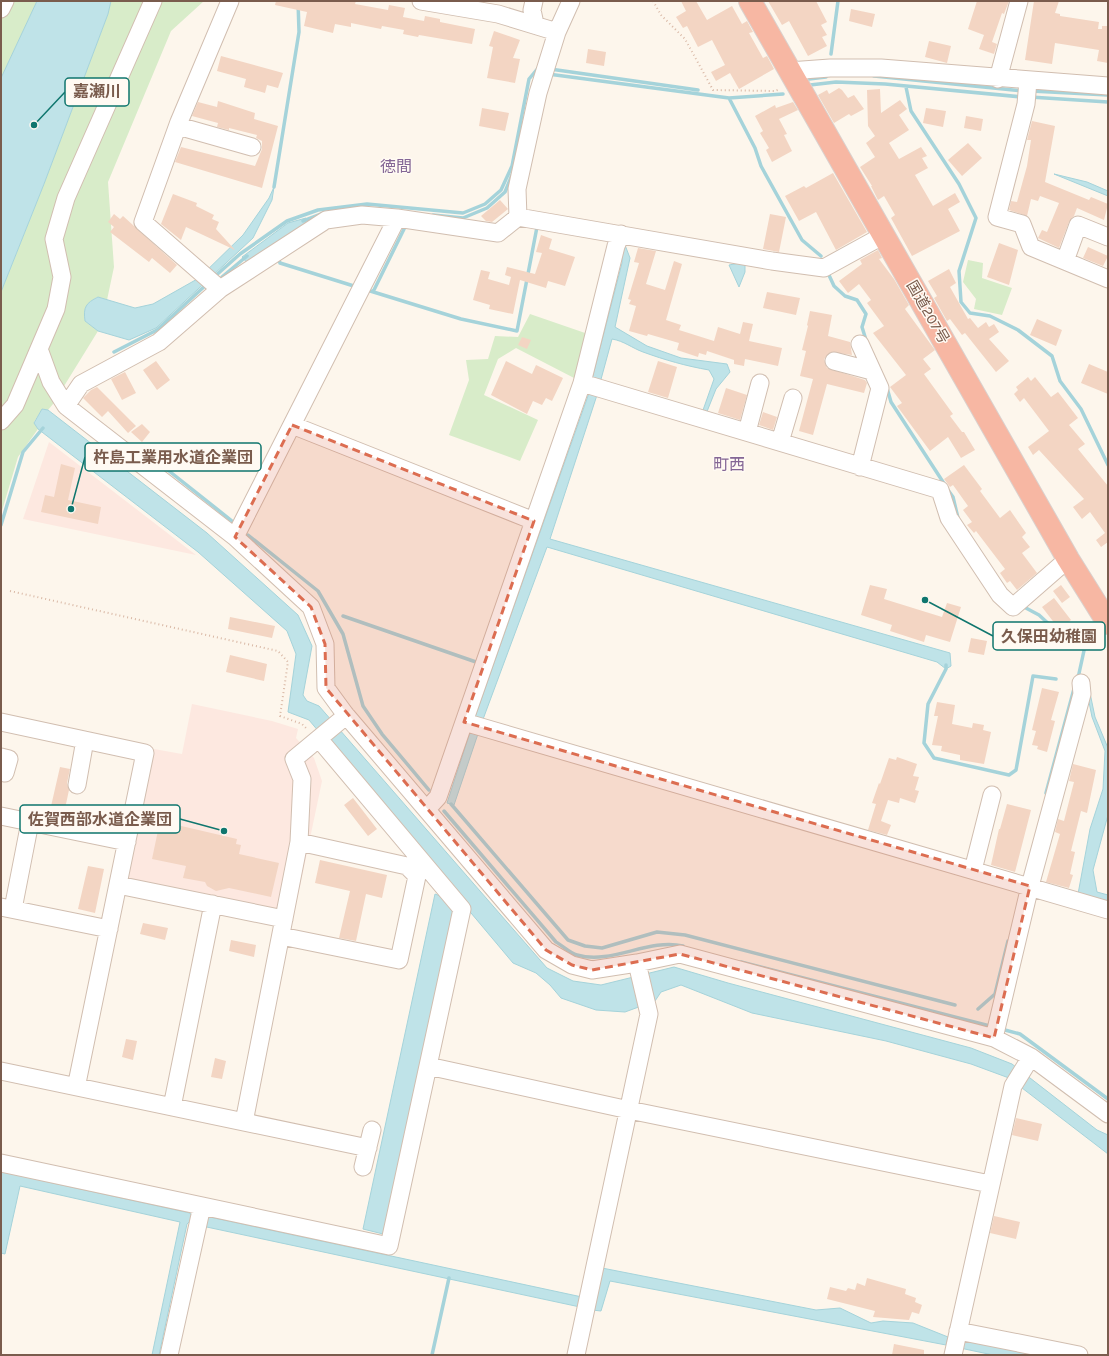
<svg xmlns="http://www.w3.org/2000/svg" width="1109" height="1356" font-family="Karla,'Noto Sans JP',sans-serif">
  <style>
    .commercial { fill: #fde8e0 }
    .green { fill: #d8ecc9 }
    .water { fill: #bfe3e8; stroke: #a5d3da }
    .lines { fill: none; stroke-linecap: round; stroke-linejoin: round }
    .stream { stroke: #a5d3da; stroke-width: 3.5 }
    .building { fill: #f3d5c3 }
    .minor-casing { stroke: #d1beb0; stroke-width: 19 }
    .highway-casing { stroke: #dad1cd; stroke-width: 24 }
    .path { stroke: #d9b8a5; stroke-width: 2; stroke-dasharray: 1 3; stroke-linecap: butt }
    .minor { stroke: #fff; stroke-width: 17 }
    .highway { stroke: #f7b7a3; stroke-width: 22 }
    .marked { fill: #dc6d51; fill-opacity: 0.2; stroke: #dc6d51; stroke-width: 3; stroke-dasharray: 8 5; stroke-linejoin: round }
    .labels { text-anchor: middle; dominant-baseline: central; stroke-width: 3; stroke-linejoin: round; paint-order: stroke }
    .street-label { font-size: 15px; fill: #7a5c4d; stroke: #fffaf3 }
    .neighbourhood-label { font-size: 16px; fill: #846695; stroke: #fffaf3 }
    .leader { fill: none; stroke: #0f766e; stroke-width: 1.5 }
    .callout-dot { fill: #0f766e; stroke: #fffaf3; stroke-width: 1.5 }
    .callout { fill: #fffaf3; stroke: #0f766e; stroke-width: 1.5 }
    .callout-label { font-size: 16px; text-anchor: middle; font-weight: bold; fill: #7a5c4d }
  </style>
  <rect width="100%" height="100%" fill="#fdf6ec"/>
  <path class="commercial" d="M49,442l147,113 -173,-36z
    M192,704l80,17 26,8 -2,9 18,20 8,23 -28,134 -168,-35 28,-131 28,5z"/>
  <path class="green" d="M1,1h36l-36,77z
    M111,1h93l-33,30 -63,151 6,85 -7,33 -10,-3c-11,7 -14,10 -12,24l13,10 -45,73 -5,6 -6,-1 -8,13 4,7 -20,28 -17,57v-222l43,-108 64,-170z
    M968,260l15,3 -1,15 30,10 -10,27 -28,-6 2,-10 -13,-17z
    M530,314l58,20 -12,45 -60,-31 -18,11 -14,36 54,25 -18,41 -71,-26 20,-55 -3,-20 22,-1 7,-23 23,1z"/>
  <path class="water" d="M37,1h74l-3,13 -64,170 -43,108v-214z
    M1054,174l33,8 21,9v5z
    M274,187l-2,13 -19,38 -97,90 -27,12 -31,-9 -13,-10c-2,-14 1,-18 13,-24l37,11 18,-4 46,-26 44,-43 26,-37z
    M306,218l4,8 -61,39 -7,-8 46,-34z
    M625,245l5,13 -15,69 32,19 34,12 46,6 3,8 -14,17 -10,25 -4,-1 12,-34 -5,-9c-23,-4 -44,-10 -66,-18 -11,-4 -19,-11 -31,-13l-12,44 -8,-4 30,-116v-16z
    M745,262v10l-6,15 -10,-22z
    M589,393l8,2 -47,144 400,114 1,13 -5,3 -9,-7 -390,-115 -65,175 -28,83 -7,-2 28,-86z
    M42,409l6,1 159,123 91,82 14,31 -9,49 4,6 12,5 228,262 26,13 28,4 73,-18 54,16 243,65 41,16 85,66 11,5v19l-99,-76 -38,-14 -85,-23 -134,-28 -71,-28 -20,7 -6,9 -30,11 -29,-2 -35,-12 -11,-13 -14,-12 -23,-10 -204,-243 -21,-8 8,-58 -9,-23 -89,-79 -160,-123 -4,-6z
    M1087,692l3,1 5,24 13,31v67l-15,55 4,22 11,3v8l-30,-9 12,-65 13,-40 2,-38 -13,-34z
    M435,894l5,2 13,14 -29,145 -41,179 -20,-5z
    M1,1168l38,12 151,33 3,5 -6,6 -28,131h-7l28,-133 -160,-36 -15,68 -4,-1z
    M205,1216l377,81 -2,10 -378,-81z
    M602,1268l214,42 24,-2 31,15 12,-2 30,2 35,14 -2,8 -336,-64 -9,30 -9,-1z
    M961,1340l77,15h-45l-33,-7z"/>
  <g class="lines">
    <path class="stream" d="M831,54l7,-53
      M550,69l148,21
      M548,74l181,24 54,-4
      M874,76l149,15
      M809,79l17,-2
      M810,85l26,-3 49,2 137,13
      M906,87l5,24 48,73 17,34 -17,53 2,31 9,11 20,3 28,14 34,26 8,25 21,28 27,56
      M1031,91l77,4
      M1030,97l78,5
      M729,98l26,50 6,18 41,74 19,16
      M274,187l25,-155 -1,-31
      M433,215l30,3 24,-10 18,-16 7,-17
      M303,221l21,-8
      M278,258l2,5 77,24
      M828,273l6,13 11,10 12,4 9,14 -4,13 4,13
      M222,277l25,-21
      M213,278l27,-24 47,-33 31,-11 49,-6 96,9 22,-9 16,-14 11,-24 17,-87 10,-12
      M367,290l94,29 56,12 20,-104h2
      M373,292l33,-67
      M114,352l43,-22 50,-46
      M887,388l4,14 54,83
      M133,446l31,21 68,54
      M948,490l5,7 5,21
      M1,525l22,-73 20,-24
      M248,535l70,56 25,43 20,72 19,28 47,56
      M1024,607l15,8 25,23 21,8
      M343,616l133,46
      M946,665v4l-18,35 -4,39 10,15 75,17 7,-5 17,-94 23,3
      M1078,678l7,-32 4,-14
      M1046,793l29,-108
      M451,804l117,136 17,6 17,2 55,-16 28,3 270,70
      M444,811l112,131c7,4 14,11 21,13 35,10 71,-17 106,-9
      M741,962l249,64
      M978,1009l17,-15 13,-53
      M1005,1030l15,4 88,65
      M432,1355l17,-77"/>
  </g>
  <path class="building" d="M276,1h80l-1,3 33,6 1,-5 16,3 -2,9 21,4 1,-5 15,3v3l35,7 -3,15 -53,-9 -1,2 -15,-3 1,-4 -22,-4 -1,3 -30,-6v4l-16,-3 -2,9 -29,-7 3,-14 -32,-7z
    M681,1h15l11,19 25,-14 10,18 5,-3 6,11 -4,1 14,25 4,-2 7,13 -35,20 -9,-16 -14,8 -5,-9 14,-7 -13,-25 -14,7 -11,-21 -4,2 -7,-11 10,-6z
    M768,1h48l11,21 -6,3 6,10 -5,2 5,9 -19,10 -19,-35 -7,4z
    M977,1h32l-5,13 -2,-1 -10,29 5,2 -3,10 -15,-5 5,-14 -16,-6z
    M1034,1h25l-4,12 5,1v2l39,6 -1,7h4v-3h6v37l-11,-2 2,-11 -44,-7 -3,21 -27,-4z
    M851,9l24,5 -3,13 -23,-6z
    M494,31l26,9 -7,18 7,1 -5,24 -28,-5 6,-31 -4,-1z
    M929,41l22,5 -4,17 -22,-6z
    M588,49l18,3 -2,14 -18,-3z
    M221,56l62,17 -5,15 -11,-3 -2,8 -21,-6 2,-8 -29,-8z
    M839,88l3,2 6,8 6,-3 10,14 -13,7 -2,-2 -15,9 -16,-28 9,-5 2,4z
    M880,89l1,24 19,-13 7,9 -8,6 10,15 -20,13 10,16 22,-12 6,9 -5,2 6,10 -13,7 18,31 22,-13 5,9 -12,7 12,22 -48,25 -21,-38 4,-3 -11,-19 -6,4 -7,-14h1l-12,-19 15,-10 -9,-14 9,-7 -7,-10 -1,-36z
    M218,101l37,12 -1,6 24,7 -16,62 -87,-26 6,-15 74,19 7,-17v-8l-6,-3 1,-3 -28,-7v2l-12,-3 1,-4 -26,-7 6,-14 19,5z
    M793,102l5,8 -19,9 8,15 -3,1 8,16 -20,11 -6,-12 3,-2 -9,-15 3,-2 -8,-15 20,-11 1,3z
    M482,108l27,5 -4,18 -26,-5z
    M926,108l20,3 -3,16 -20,-4z
    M966,116l17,3 -2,12 -17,-3z
    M1032,121l23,5 -10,56 44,18 2,-3 17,7 -4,16 -27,-12 -3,8 -5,6 -10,26 -21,-10 4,-8 5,2 12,-29 -19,-7 -2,5 -7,-2 -4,17 -18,-6 2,-9 6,1 10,-36 4,-26h-4z
    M968,143l14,15 -20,18 -14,-16z
    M833,173l34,59 -31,18 -20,-38 -17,9 -14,-25 19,-10 2,2z
    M173,194l24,9 -1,3 18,9 -2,4 7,3 -3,7 19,21 -49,-23 -5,13 -20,-16z
    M500,200l8,9 -16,13 -6,-1 -5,-5z
    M114,214l6,5 3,-3 54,49 -7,8 -18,-15 -3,4 -39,-30 4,-5 -6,-5z
    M770,214l16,3 -7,35 -16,-3z
    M541,235l11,4 -3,10 26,8 -10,29 -17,-5 -2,7 -26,-8 -7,34 -24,-5 1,-4 -17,-5 8,-30 9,2 -2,7 21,6 2,-8 -6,-2 2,-8 28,7 7,-21 -6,-1z
    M999,243l19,7 -9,35 -22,-8z
    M1088,247l20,9 -5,10 -20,-8z
    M638,248l18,3 -10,33 19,6 9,-29 8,3 -16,56 15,5 -2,5 35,11 4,-14 22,7 3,-12 10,2 -4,17 33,7 -4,18 -33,-7 -1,7 -10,-2v-4l-27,-9 -1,4 -7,-2 -1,4 -21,-7 2,-7 -31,-9 -1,2 -18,-5 7,-25 -7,-2 2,-4 -3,-1 11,-36 -5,-1z
    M878,250l4,8 -3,1 15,20 15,26 -4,4 30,41 -12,9 8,10 -7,5 29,40 -3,2 12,16h2l11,18 -14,8 -13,-21 -18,14 -33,-45 5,-3 -12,-16 16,-12 -33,-42 11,-7 -17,-23 4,-3 -12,-16 -11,9 -9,-12 23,-17 -2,-4z
    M949,269l7,14 -6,4 18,32 2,-1 8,10 8,-6 3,5 5,-3 5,8 -10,7 20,22 -13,11 -31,-39 -3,2 -12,-16 -3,2 -13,-23 3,-2 -9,-15z
    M767,292l33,6 -4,17 -33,-7z
    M810,311l22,4 -4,21 22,6 2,13 -21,-3 -7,7 3,9 38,12 2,3 -3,10 -37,-9 -14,51 -14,-4 14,-52 -13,-3 6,-25 -4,-1 6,-24 -1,-1z
    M1037,319l25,11 -6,16 -26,-11z
    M522,337l9,3 -4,9 -9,-4z
    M156,361l14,19 -13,10 -14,-20z
    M506,361l26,13 4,-9 27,13 -11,23 -6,-3 -4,7 -9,-4 -6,13 -36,-19z
    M658,361l19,6 -9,31 -20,-6z
    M1089,364l19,8v22l-27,-11z
    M125,372l11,21 -14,7 -11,-21z
    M1028,377l3,4 4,-4 16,20 7,-5 20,26 -9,7 16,19 -7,5 30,37v56l-7,5 -5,-7 9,-7 -15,-21 -8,7 -9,-12 11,-8 -45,-49 -6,5 -5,-8 21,-16 -25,-33 -4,4 -6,-8 4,-4 -2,-3z
    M97,387l39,39 -8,7 -20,-22 -6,6 -19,-19 8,-8z
    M726,388l21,7 -7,25 -22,-7z
    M763,412l14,5 -4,13 -14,-5z
    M142,424l8,8 -8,10 -11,-10z
    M61,464l14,4 -7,32 33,7 -3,17 -57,-12 4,-17 9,2z
    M964,465l18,24 -2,2 20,27 10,-8 16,23 -4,4 8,10 -8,6 15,20 -20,17 -7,-9 -3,2 -7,-10 5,-4 -29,-38 -2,2 -7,-8 5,-3 -9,-12 5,-4 -15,-21 -3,2 -6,-8z
    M870,585l17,4 -3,10 58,18 5,-14 14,4 -11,35 -24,-7 -2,7 -34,-11 2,-6 -31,-10z
    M1061,585l9,12 -8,6 -9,-12z
    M1054,598l17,22 -12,9 -17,-22z
    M230,617l45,9 -3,12 -44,-9z
    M971,638l16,3 -3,14 -16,-3z
    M230,655l37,9 -3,17 -38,-9z
    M1042,688l17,4 -8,28 4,1 -8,31 -10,-3 1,-3 -6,-1 4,-14 -4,-1z
    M937,702l18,3 -3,19 20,4 1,-5 11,2 -1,5 8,2 -7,32 -24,-4v-5l-19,-4 1,-5 -10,-1 6,-29h-4z
    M897,757l20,7 -4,12 6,1 -4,13 4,1 -4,12 -15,-5 -1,5 -11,-3 -7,21 10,4 -4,10 -19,-5 8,-26 -4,-1 7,-20 1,1 9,-26 7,2z
    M1073,764l23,6 -9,43 -6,-2 -10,40 4,1 -5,22 3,1 -4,13 -23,-6 14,-48 -5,-2 3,-13 6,2 10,-39 -5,-1z
    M60,767l10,2 -3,14 2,7 -6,28 -14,-3z
    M353,798l24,31 -9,7 -24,-31z
    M1007,804l24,6 -16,62 -24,-7 8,-36h1z
    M160,821l77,18 -1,5 5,1 -2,9 40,9 -8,34 -42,-9 -13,3 -9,-5 -2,-4 -22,-4 3,-12 -34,-7z
    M320,860l67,15 -5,23 -16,-4 -10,47 -17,-3 11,-47 -35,-8z
    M88,866l16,3 -9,44 -17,-4z
    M143,923l25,5 -3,12 -25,-6z
    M231,940l25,5 -2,12 -25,-6z
    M126,1039l11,2 -4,19 -11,-3z
    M215,1058l11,3 -4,18 -11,-2z
    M1016,1118l26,6 -4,17 -26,-6z
    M994,1216l26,6 -4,17 -26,-6z
    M867,1278l39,11 -1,5 11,4 -1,4 7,3 -3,9 -7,-2 -3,8 -36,-3 2,-6 -48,-12 3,-12 16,4 2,-3 7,2 2,-7 8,3z
    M894,1344l30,6v5h-32z"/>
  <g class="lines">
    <defs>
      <path id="minor" d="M421,1l77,13 59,18 -19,61 -21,96 1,28
        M534,1l-2,9 3,14
        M1,9l4,-8
        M557,32l14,-31
        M789,71l41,-3h51l227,18
        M998,79l21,-78
        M1028,81l-2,23 -29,113 25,7 9,23 77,32
        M178,126l74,21
        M884,235l-60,33 -52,-7 -254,-44 -20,16 -101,-15 -35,-3 -36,5 -106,69 -61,53 -78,42 -15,22 169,131 76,70 14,37 1,44 19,26 201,236 26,15 20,5 45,-7 43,-9 314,84 37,19 77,57
        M1065,261l13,-36 30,12
        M220,289l-77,-67 36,-100 51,-121
        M39,349l12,33 15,24
        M834,361l38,10
        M582,383l34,-137 5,-12
        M1,421l14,-16 41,-96 6,-32 -8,-38 12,-41 87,-197
        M292,425l242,96
        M747,432l13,-49
        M780,442l13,-44
        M860,467l20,-79 -20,-44
        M235,537l162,-319
        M1,722l144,31 -68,330
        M464,722l118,-339 358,107 9,28 51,77 13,12 55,-48
        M1,757l8,2 -4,14
        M77,785l8,-45
        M427,809l11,-12 26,-75 644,188
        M1,816l126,26
        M973,870l19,-75
        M118,885l166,34
        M1,907l108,22
        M13,909l17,-87
        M281,936l118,24 18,-84 -10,-10 -108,-24
        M994,1038l36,-152 52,-192 -1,-11
        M428,1066l201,44 361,74
        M1,1071l367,77
        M172,1107l41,-203
        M244,1122l55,-280 3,-63 -8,-20 47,-39 4,-6
        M1,1163l388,83 73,-337 -143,-170
        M363,1167l9,-37
        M958,1331l121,24
        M169,1355l33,-149
        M576,1355l73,-341 -12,-51
        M953,1355l60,-269 18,-29"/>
      <path id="highway" d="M750,1l318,558 40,64"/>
    </defs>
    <use href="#minor" class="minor-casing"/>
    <use href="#highway" class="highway-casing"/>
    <path class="path" d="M653,1l8,14 24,24 28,51 62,1 5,-2
      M10,591l268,60 10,11 -8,54 22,8 5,5"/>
    <use href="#minor" class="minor"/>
    <use href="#highway" class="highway"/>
  </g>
  <path class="marked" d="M292,425l242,96 -70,201 566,164 -36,152 -314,-84 -88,16 -20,-5 -26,-15 -220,-262 -1,-44 -14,-37 -76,-70z"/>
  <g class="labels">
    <g class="street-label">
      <text transform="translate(928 312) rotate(60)">国道207号</text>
    </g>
    <g class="neighbourhood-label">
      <text x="396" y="166">徳間</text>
      <text x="729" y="464">町西</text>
    </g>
  </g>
  <path class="leader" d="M34 125L65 92M71 509L85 457M925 600L993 636M224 831L180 819"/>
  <g class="callout-dot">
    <circle cx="34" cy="125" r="4"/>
    <circle cx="71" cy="509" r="4"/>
    <circle cx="925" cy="600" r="4"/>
    <circle cx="224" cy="831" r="4"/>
  </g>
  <g class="callout">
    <rect x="65" y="78" width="64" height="28" rx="4"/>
    <rect x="85" y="443" width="176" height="28" rx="4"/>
    <rect x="993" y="622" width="112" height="28" rx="4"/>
    <rect x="20" y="805" width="160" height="28" rx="4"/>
  </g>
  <g class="callout-label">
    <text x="97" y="97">嘉瀬川</text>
    <text x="173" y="463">杵島工業用水道企業団</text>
    <text x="1049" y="642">久保田幼稚園</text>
    <text x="100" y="825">佐賀西部水道企業団</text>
  </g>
  <rect width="1109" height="1356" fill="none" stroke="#7a5c4d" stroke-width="4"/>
</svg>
